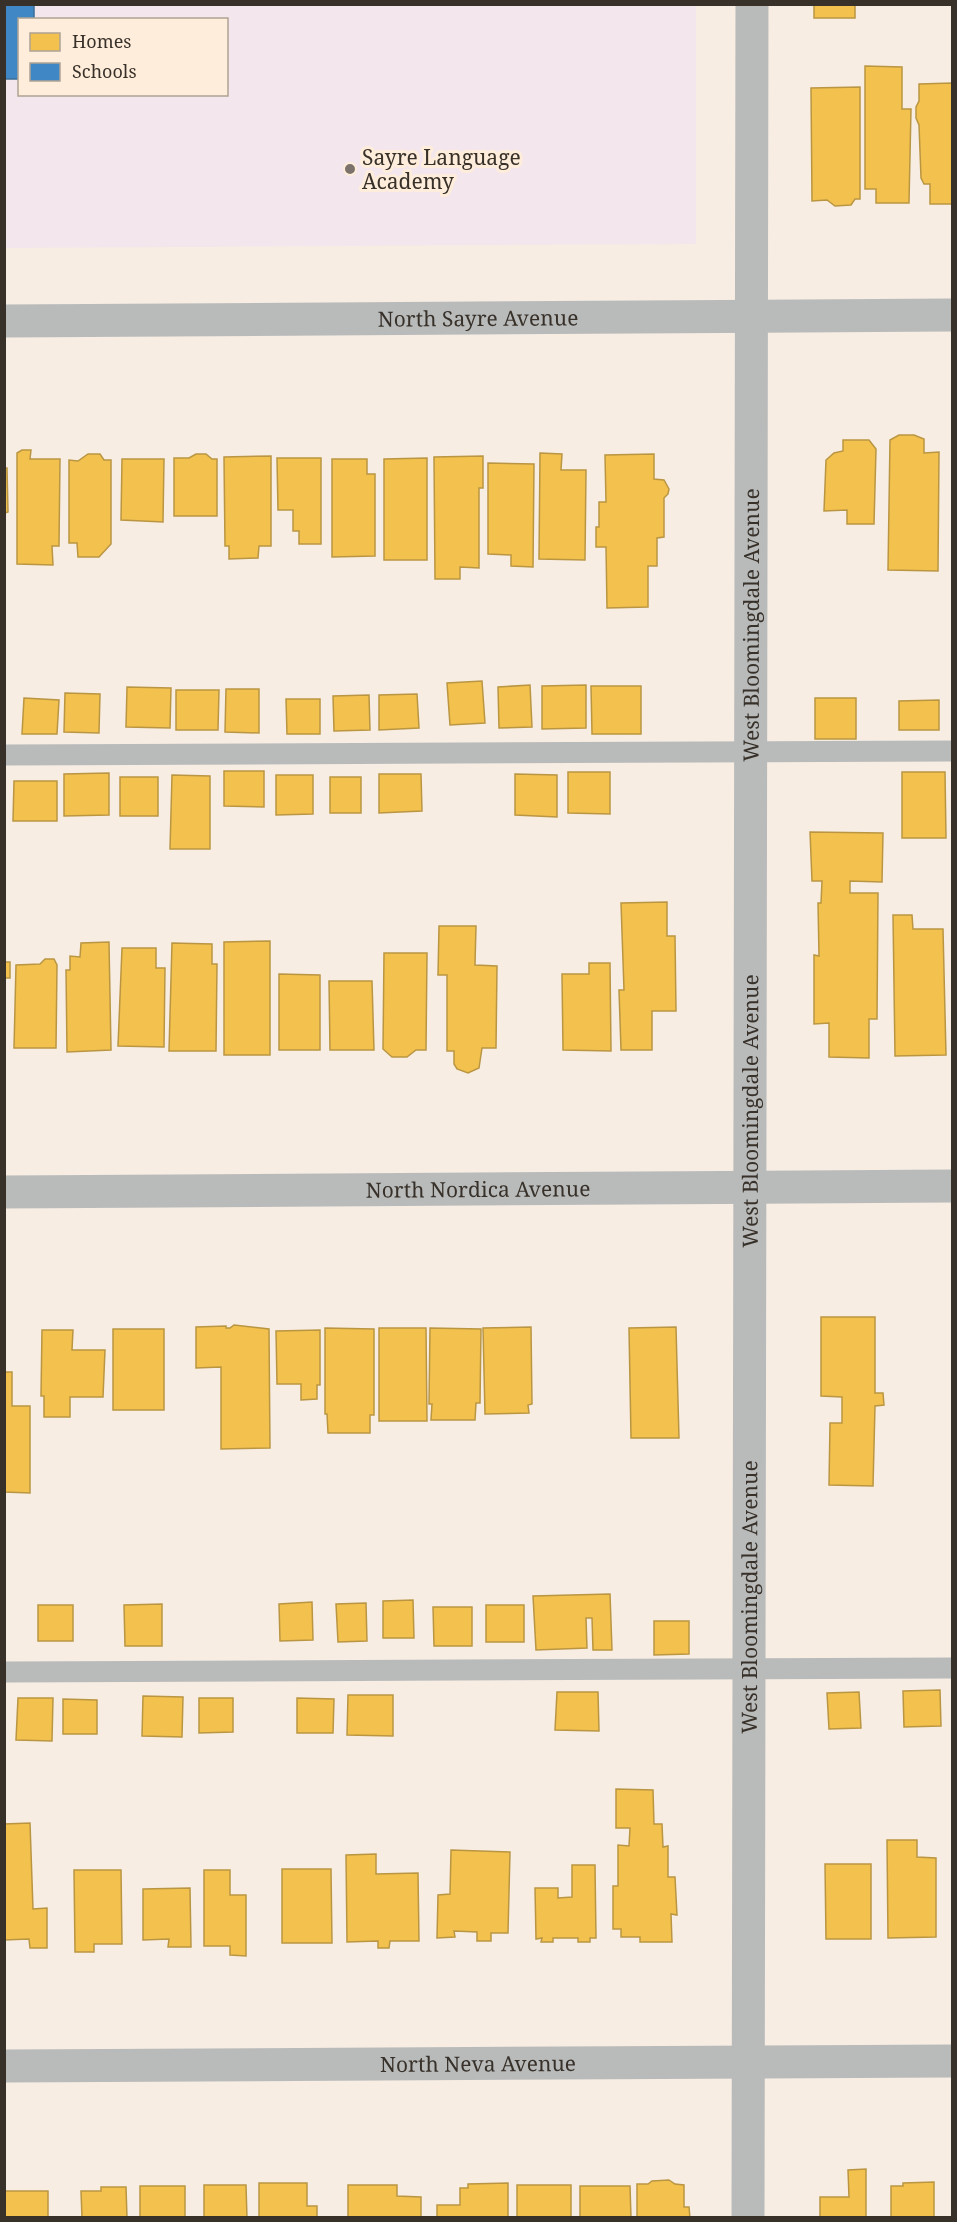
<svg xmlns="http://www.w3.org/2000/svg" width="957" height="2222" font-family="'Noto Serif',serif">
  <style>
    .education { fill: #f3e6ec; fill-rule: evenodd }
    .homes { fill: #f2c14e; stroke: #ba9643; stroke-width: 1.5 }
    .schools { fill: #3f88c5; stroke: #3d6e96; stroke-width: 1.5 }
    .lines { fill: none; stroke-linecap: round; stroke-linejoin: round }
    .lane { stroke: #b9bbbb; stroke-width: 21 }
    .street { stroke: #b9bbbb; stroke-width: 33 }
    .poi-dot { fill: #7b736b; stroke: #ffeddb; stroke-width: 2 }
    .labels { text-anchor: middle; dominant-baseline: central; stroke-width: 6; stroke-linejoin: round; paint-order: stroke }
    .poi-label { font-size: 21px; fill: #38312a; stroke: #ffeddb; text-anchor: start }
    .street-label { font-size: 21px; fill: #38312a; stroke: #ffeddb }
  </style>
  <rect width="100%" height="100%" fill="#f7ede3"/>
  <path class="education" d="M4,5h692v239l-691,4zM20,20h206v74h-206z"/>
  <path class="homes" d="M814,4h41v14h-41z
    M865,66l37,1v42h9l-2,94h-33v-14h-11z
    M952,83v121h-22v-20h-6l-3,-6 -2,-53 -3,-7v-11l3,-6v-17z
    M860,87v112h-5l-4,6 -16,1 -8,-6 -15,1 -1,-113z
    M899,435h15l10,4v14l15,-1 -1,119 -50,-1 2,-130z
    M843,440h26l7,9 -2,75h-27v-14l-23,1 2,-51 8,-7 9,-2z
    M22,450h9l-1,9h30l-1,87h-7l1,19 -36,-1v-111z
    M540,453l22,1 -1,16h25l-1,90 -46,-1z
    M88,454h12l4,6h7v84l-12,13h-21l-1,-14h-8v-83l9,1z
    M196,454h10l6,5h5v57h-43v-58h15z
    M654,454v25l10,1 5,9 -1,5 -4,4v39l-7,1v28h-9v41l-41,1 -1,-61h-10v-20h3v-25h7l-1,-47z
    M271,456v90h-12l-1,12 -29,1v-13h-4l-1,-89z
    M483,456v32h-4v80l-19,-1v12h-25l-1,-122z
    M277,458h44v86h-22v-13h-6v-21h-15z
    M427,458v102h-43v-101z
    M122,459h42l-1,63 -42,-2z
    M332,459h35v15h8v82l-43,1z
    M488,463l46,1 -1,103 -22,-1v-11l-23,-1z
    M4,468h3l1,44 -3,1 -1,23z
    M482,681l3,42 -35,2 -3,-42z
    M530,685l2,42 -33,1 -1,-41z
    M586,685v43l-44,1v-43z
    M591,686h50v48h-49z
    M127,687l44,1 -1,40 -44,-1z
    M226,689h33v44l-34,-1z
    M176,690h43l-1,40h-42z
    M65,693l35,1 -1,39 -35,-1z
    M417,694l2,34 -40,2v-35z
    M369,695l1,35 -36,1 -1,-35z
    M24,698l35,2 -2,34h-35z
    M815,698h41v41h-41z
    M286,699h34v35h-33z
    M939,700v30h-40v-29z
    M224,771h40v36l-40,-1z
    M568,772h42v42l-42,-1z
    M902,772h43l1,66h-44z
    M109,773v42l-45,1v-42z
    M379,774h42l1,37 -43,2z
    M515,774l42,1v42l-42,-2z
    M172,775l38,1v73h-40z
    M276,775h37v39l-37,1z
    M120,777h38v39h-38z
    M330,777h31v36h-31z
    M14,781h43v40h-44z
    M810,832l73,1 -1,49 -32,-1v12h28l-1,126h-8v39l-40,-1v-34l-15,1v-69l5,1 -1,-53h3l1,-22h-10z
    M667,902v34h8l1,75h-24v39h-31l-2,-60h5l-3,-87z
    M893,915h19l1,14h30l3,126 -51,1z
    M439,926h37l-1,39 22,1 -1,82h-14l-3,20 -11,5 -11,-4 -3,-5v-13h-7v-76h-9z
    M270,941v114h-46v-113z
    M109,942l2,108 -44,2 -1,-82h4v-14l10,1 1,-14z
    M172,943l40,1v20h5l-1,87h-47z
    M122,948h34v20h9l-1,79 -46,-1z
    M384,953h43l-1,97h-10l-9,7h-15l-9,-8z
    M45,959h9l3,6 -1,83h-42l2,-83 24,-1z
    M4,962h6v16h-5v70z
    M589,963h21l1,88 -48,-1 -1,-76h27z
    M279,974l41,1v75h-41z
    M329,981h43l2,69h-44z
    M821,1317h54v76h8l1,12 -9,1 -2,80 -44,-1 1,-62h12v-26l-21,-1z
    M234,1325l35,4 1,119 -49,1v-82l-25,1v-41l30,-1v2h4z
    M531,1327l1,77 -4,1 1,8 -44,1 -2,-86z
    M676,1327l3,111h-48l-2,-110z
    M325,1328l49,1v86h-4v18h-42l-1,-19h-2z
    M379,1328h47l1,93h-48z
    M430,1328l51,1 -1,74h-4l-1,17h-44l1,-16h-3z
    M113,1329h51v81h-51z
    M42,1330h31l-1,20h33l-2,47h-33v20h-26v-21h-3z
    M320,1330v55h-3v14l-16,1v-16h-24l-1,-53z
    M4,1372h8v34h18v87l-26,-1z
    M610,1594l2,56h-19l-1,-32h-6l1,30 -51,2 -3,-54z
    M413,1600l1,38h-31v-37z
    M312,1602l1,38 -33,1 -1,-37z
    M366,1603l1,38 -29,1 -2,-38z
    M162,1604v42h-37l-1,-41z
    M38,1605h35v36h-35z
    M486,1605h38v37h-38z
    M433,1607h39v39h-38z
    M654,1621h35v33l-35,1z
    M940,1690l1,36 -37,1 -1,-36z
    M557,1692h41l1,39 -44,-1z
    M859,1692l2,36 -32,1 -2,-36z
    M348,1695h45v41l-46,-1z
    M143,1696l40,1 -1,40 -40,-1z
    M18,1698h35l-1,43 -36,-1z
    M199,1698h34v34l-34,1z
    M297,1698l37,1 -1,34h-36z
    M63,1699l34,1v34h-34z
    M616,1789l37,1 1,34h8l1,23 5,-1v31h7l2,38 -6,-1 1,28h-32v-5h-19v-8h-8v-43h5v-41l11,1 1,-18h-14z
    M30,1823l3,86 14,-1v40h-17l-1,-9 -25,1v-116z
    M887,1840h30v17l19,1v79l-48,1z
    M451,1850l59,2 -2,81h-17v8h-14v-9l-23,-1 1,6 -18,1 1,-43 12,-1z
    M376,1854v20l42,-1 1,68h-29l-1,7h-11v-7l-31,1 -1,-87z
    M825,1864h46v75h-45z
    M572,1865h23l1,73h-6v4h-12v-4h-25v4h-12l1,-4 -6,1 -1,-51h23v10l14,-1z
    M282,1869h49l1,74h-50z
    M74,1870h47l1,74h-28v8h-19z
    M204,1870h26v25h16v61l-16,-1v-9h-26z
    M190,1888l1,59h-23l1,-8 -26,1v-51z
    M866,2169v49h-46v-21h29l-1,-27z
    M669,2180l6,4 9,1v22h5l1,11h-53v-34h11l4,-3z
    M934,2182v36h-43v-32h12v-3z
    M259,2183h48v23h10v12h-58z
    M508,2183v35h-71v-13h23v-17h8v-4z
    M204,2185h42l1,33h-43z
    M348,2185h49v11l24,1v21h-73z
    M517,2185h54v33h-54z
    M140,2186h45v32h-45z
    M580,2186h50l1,32h-51z
    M101,2187h25l1,31h-45l-1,-27h20z
    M4,2191h44v27h-44z"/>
  <path class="schools" d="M4,4h30v16h-14v59h-16z"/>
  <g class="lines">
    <path class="lane" d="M4,755l948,-4
      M4,1672l948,-4"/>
    <g class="street">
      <path id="s1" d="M4,321l948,-6"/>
      <path id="s2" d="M4,1192l948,-6"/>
      <path id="s3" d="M4,2066l948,-5"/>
      <path id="s4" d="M748,2218l4,-2214"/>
    </g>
  </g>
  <circle class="poi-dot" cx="350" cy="169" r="6"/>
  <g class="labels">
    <g class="poi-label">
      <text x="362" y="157">Sayre Language<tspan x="362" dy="24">Academy</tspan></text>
    </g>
    <g class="street-label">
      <text stroke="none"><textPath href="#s1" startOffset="474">North Sayre Avenue</textPath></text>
      <text stroke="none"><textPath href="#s4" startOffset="1593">West Bloomingdale Avenue</textPath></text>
      <text stroke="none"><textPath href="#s4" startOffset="1107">West Bloomingdale Avenue</textPath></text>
      <text stroke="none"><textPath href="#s2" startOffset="474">North Nordica Avenue</textPath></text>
      <text stroke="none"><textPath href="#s4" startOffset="621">West Bloomingdale Avenue</textPath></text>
      <text stroke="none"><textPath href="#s3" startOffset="474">North Neva Avenue</textPath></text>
    </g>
  </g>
  <rect width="957" height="2222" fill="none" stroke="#38312a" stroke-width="12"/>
  <rect x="18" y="18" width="210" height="78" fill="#ffeddb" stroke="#afa294" stroke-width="1.5"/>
  <rect x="30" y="33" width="30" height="18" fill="#f2c14e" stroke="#afa294" stroke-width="1.5"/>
  <text x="72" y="48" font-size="18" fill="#38312a">Homes</text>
  <rect x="30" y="63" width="30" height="18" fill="#3f88c5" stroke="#afa294" stroke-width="1.5"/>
  <text x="72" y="78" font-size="18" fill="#38312a">Schools</text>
</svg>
